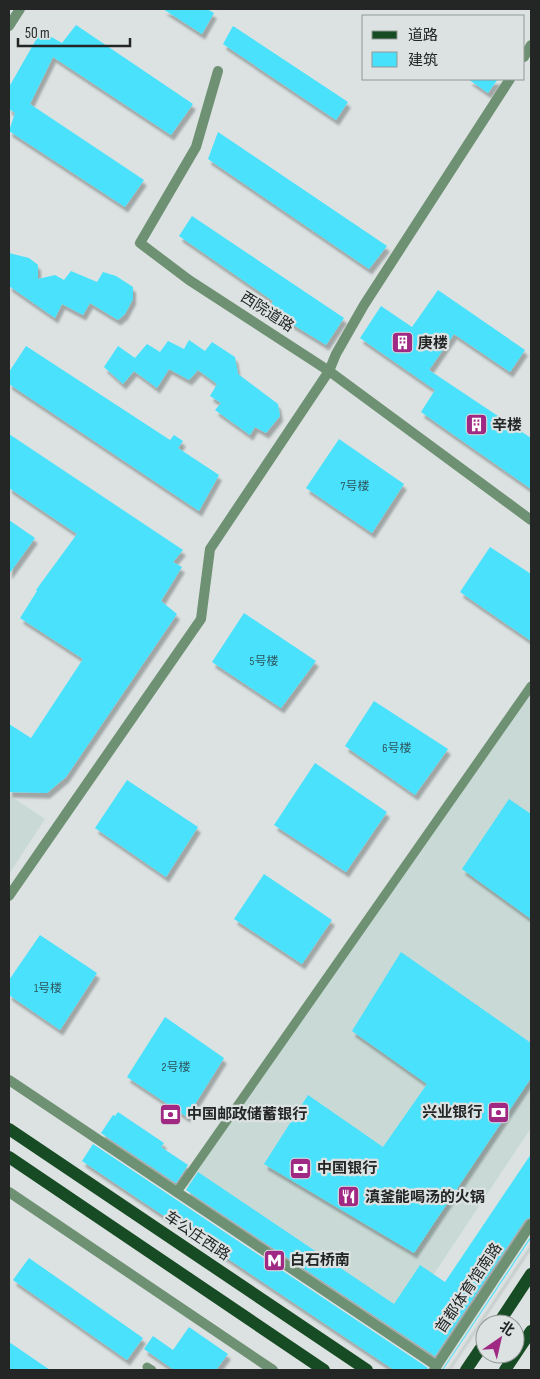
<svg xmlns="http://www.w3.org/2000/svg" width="540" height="1379" font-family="'Sofia Sans Condensed','Noto Sans SC',sans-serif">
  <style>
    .built { fill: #c9d9d5 }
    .building { fill: #48e1fc; filter: url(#shadow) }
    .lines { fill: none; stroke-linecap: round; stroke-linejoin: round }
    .service { stroke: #6f9173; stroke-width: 9 }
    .minor { stroke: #6f9173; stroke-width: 10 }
    .tertiary { stroke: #6f9173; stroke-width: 10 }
    .primary { stroke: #164b23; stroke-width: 12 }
    .labels { text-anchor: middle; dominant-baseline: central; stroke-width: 4.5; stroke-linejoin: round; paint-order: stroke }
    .number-label { font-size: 12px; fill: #2d555c }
    .street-label { font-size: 15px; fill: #242626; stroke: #dbe2e1 }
    .poi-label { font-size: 15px; font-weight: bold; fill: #242626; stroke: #dbe2e1; text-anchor: start }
  </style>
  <defs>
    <filter id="shadow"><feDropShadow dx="3" dy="5.5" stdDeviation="1" flood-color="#0004"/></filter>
  </defs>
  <rect width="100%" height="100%" fill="#dbe2e1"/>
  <path class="built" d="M531,686v442l-133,200 -216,-145z
    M9,795l36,24 -36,55z"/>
  <path class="building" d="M163,9h44l7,4 -12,21z
    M76,25l117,79 -22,31 -118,-78 -23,47 114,76 -19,27 -116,-76 6,-18 -6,-4v-22l32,-56 21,12z
    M233,26l115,76 -12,18 -113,-76z
    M468,79h30l-10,14z
    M218,132l169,114 -18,23 -161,-110z
    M192,216l152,102 -18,27 -57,-35 4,-9 -94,-65z
    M9,253l20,5 9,7v14l17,-4 9,5 7,-9 26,11 6,-10 13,4 17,11v12l-8,15 -7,6 -28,-17 -7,12 -21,-11 -7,14 -46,-32z
    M438,290l87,60 -15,22 -56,-38 -25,36 102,68v51l-110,-77 14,-22 -75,-52 21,-32 31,21z
    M189,340l16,11 7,-9 23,15 3,17 40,30 2,12 -14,17 -11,-6 -5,8 -35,-25 6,-7 -11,-7 7,-12 -19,-14 -9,10 -20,-11 -12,19 -23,-17 -11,13 -19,-17 14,-21 17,12 12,-14 13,8 8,-11 16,8z
    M26,346l144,94 4,-5 9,6 -5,7 41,27 -20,36 -190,-127v-12z
    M9,434l174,116 -10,12 9,5 -21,34 16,13 -111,163 -19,16 -38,-1v-68l22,14 52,-79 -63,-41 17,-27 -1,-1 41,-56 -68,-46z
    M339,439l65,45 -32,49 -66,-45z
    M9,520l26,18 -26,36z
    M490,547l41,27v67l-71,-49z
    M244,613l72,48 -35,47 -69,-46z
    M374,701l74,48 -33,46 -70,-49z
    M315,763l72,49 -41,60 -72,-47z
    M127,780l71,47 -32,50 -71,-49z
    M509,799l22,15v105l-69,-50z
    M264,874l68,46 -30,44 -68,-45z
    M40,935l57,38 -37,57 -51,-35v-15z
    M401,952l130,91v35l-117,175 -150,-89 44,-69 75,52 44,-63 -75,-53z
    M165,1017l59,41 -37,59 -60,-40z
    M118,1112l46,31 -3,4 27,18 -12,18 -75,-50 12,-18 2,1z
    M93,1144l335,224 -1,2h-33l-312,-209z
    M531,1154v63l-6,3 -90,136 -249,-166 12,-18 196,132 26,-39 25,17z
    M531,1236v2l-88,132h-1z
    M29,1258l114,80 -16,22 -114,-80z
    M189,1327l39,27 -12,16h-42l-30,-21 9,-13 20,14z
    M9,1342l41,28h-41z"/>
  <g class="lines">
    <path class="service" d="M177,1192l354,-506
      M147,1367l5,3"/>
    <path class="minor" d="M524,57l7,-12
      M218,71l-22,76 -56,96 49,37 140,91 202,149
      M9,896l192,-277 9,-70 119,-178 7,-17 28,-49 146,-226"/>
    <path class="tertiary" d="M9,26l11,-17
      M9,1080l428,286
      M9,1192l264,178
      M434,1370l97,-146"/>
    <path class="primary" d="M9,1129l358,241
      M9,1157l315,213
      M498,1324l33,-50
      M466,1370l19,-28
      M505,1370l26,-39"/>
  </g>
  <defs>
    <symbol id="building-square" viewBox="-11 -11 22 22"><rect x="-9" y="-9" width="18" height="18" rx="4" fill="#a02a83" stroke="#dbe2e1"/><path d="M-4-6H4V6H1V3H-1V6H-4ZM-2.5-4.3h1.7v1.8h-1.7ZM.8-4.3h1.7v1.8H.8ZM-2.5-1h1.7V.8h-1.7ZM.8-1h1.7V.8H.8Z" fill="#fff"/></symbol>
    <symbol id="bank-square" viewBox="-11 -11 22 22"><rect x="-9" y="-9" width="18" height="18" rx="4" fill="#a02a83" stroke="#dbe2e1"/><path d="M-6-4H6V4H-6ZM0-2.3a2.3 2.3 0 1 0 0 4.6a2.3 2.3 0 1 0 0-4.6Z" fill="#fff"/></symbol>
    <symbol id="restaurant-square" viewBox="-11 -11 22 22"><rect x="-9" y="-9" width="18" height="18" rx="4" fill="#a02a83" stroke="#dbe2e1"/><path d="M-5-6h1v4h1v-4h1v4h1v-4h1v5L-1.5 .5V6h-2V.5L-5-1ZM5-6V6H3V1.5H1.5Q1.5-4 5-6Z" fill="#fff"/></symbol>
    <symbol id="metro-square" viewBox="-11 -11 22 22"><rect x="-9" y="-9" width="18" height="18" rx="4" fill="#a02a83" stroke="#dbe2e1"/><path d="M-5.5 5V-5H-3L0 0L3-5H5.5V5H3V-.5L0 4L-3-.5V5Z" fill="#fff"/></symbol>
  </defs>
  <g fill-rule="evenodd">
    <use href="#building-square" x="390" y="330" width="25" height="25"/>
    <use href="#building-square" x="464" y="412" width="25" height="25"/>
    <use href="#bank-square" x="486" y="1100" width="25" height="25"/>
    <use href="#bank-square" x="158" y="1102" width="25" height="25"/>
    <use href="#bank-square" x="288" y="1156" width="25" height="25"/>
    <use href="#restaurant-square" x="336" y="1184" width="25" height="25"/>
    <use href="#metro-square" x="262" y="1248" width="25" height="25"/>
  </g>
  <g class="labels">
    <g class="number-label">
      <text x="355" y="486">7号楼</text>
      <text x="264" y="661">5号楼</text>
      <text x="397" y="748">6号楼</text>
      <text x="48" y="988">1号楼</text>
      <text x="176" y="1067">2号楼</text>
    </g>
    <g class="street-label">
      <text transform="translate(267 312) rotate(33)">西院道路</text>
      <text transform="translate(197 1236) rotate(34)">车公庄西路</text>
      <text transform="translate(469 1288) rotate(-56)">首都体育馆南路</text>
    </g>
    <g class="poi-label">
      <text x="418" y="343">庚楼</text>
      <text x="492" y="425">辛楼</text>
      <text x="482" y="1112" text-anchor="end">兴业银行</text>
      <text x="187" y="1114">中国邮政储蓄银行</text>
      <text x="317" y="1168">中国银行</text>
      <text x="365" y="1197">滇釜能喝汤的火锅</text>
      <text x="290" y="1260">白石桥南</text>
    </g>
  </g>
  <rect width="540" height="1379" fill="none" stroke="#242626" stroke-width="20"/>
  <rect x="362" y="15" width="162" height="65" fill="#dbe2e1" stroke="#929796"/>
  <rect x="372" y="31" width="25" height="8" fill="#164b23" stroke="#929796"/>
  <text x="408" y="40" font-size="15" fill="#242626">道路</text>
  <rect x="372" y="52" width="25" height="15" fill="#48e1fc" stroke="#929796"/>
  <text x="408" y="65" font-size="15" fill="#242626">建筑</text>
  <g transform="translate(500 1339) rotate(34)"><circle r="24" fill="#dbe2e1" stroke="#929796"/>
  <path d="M0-4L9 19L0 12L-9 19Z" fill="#a02a83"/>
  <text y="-8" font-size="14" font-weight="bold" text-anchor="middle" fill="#242626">北</text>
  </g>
  <path d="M18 38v8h112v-8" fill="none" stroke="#242626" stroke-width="2.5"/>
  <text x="25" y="38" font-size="15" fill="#242626" stroke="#dbe2e1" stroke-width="4" paint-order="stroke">50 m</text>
</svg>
